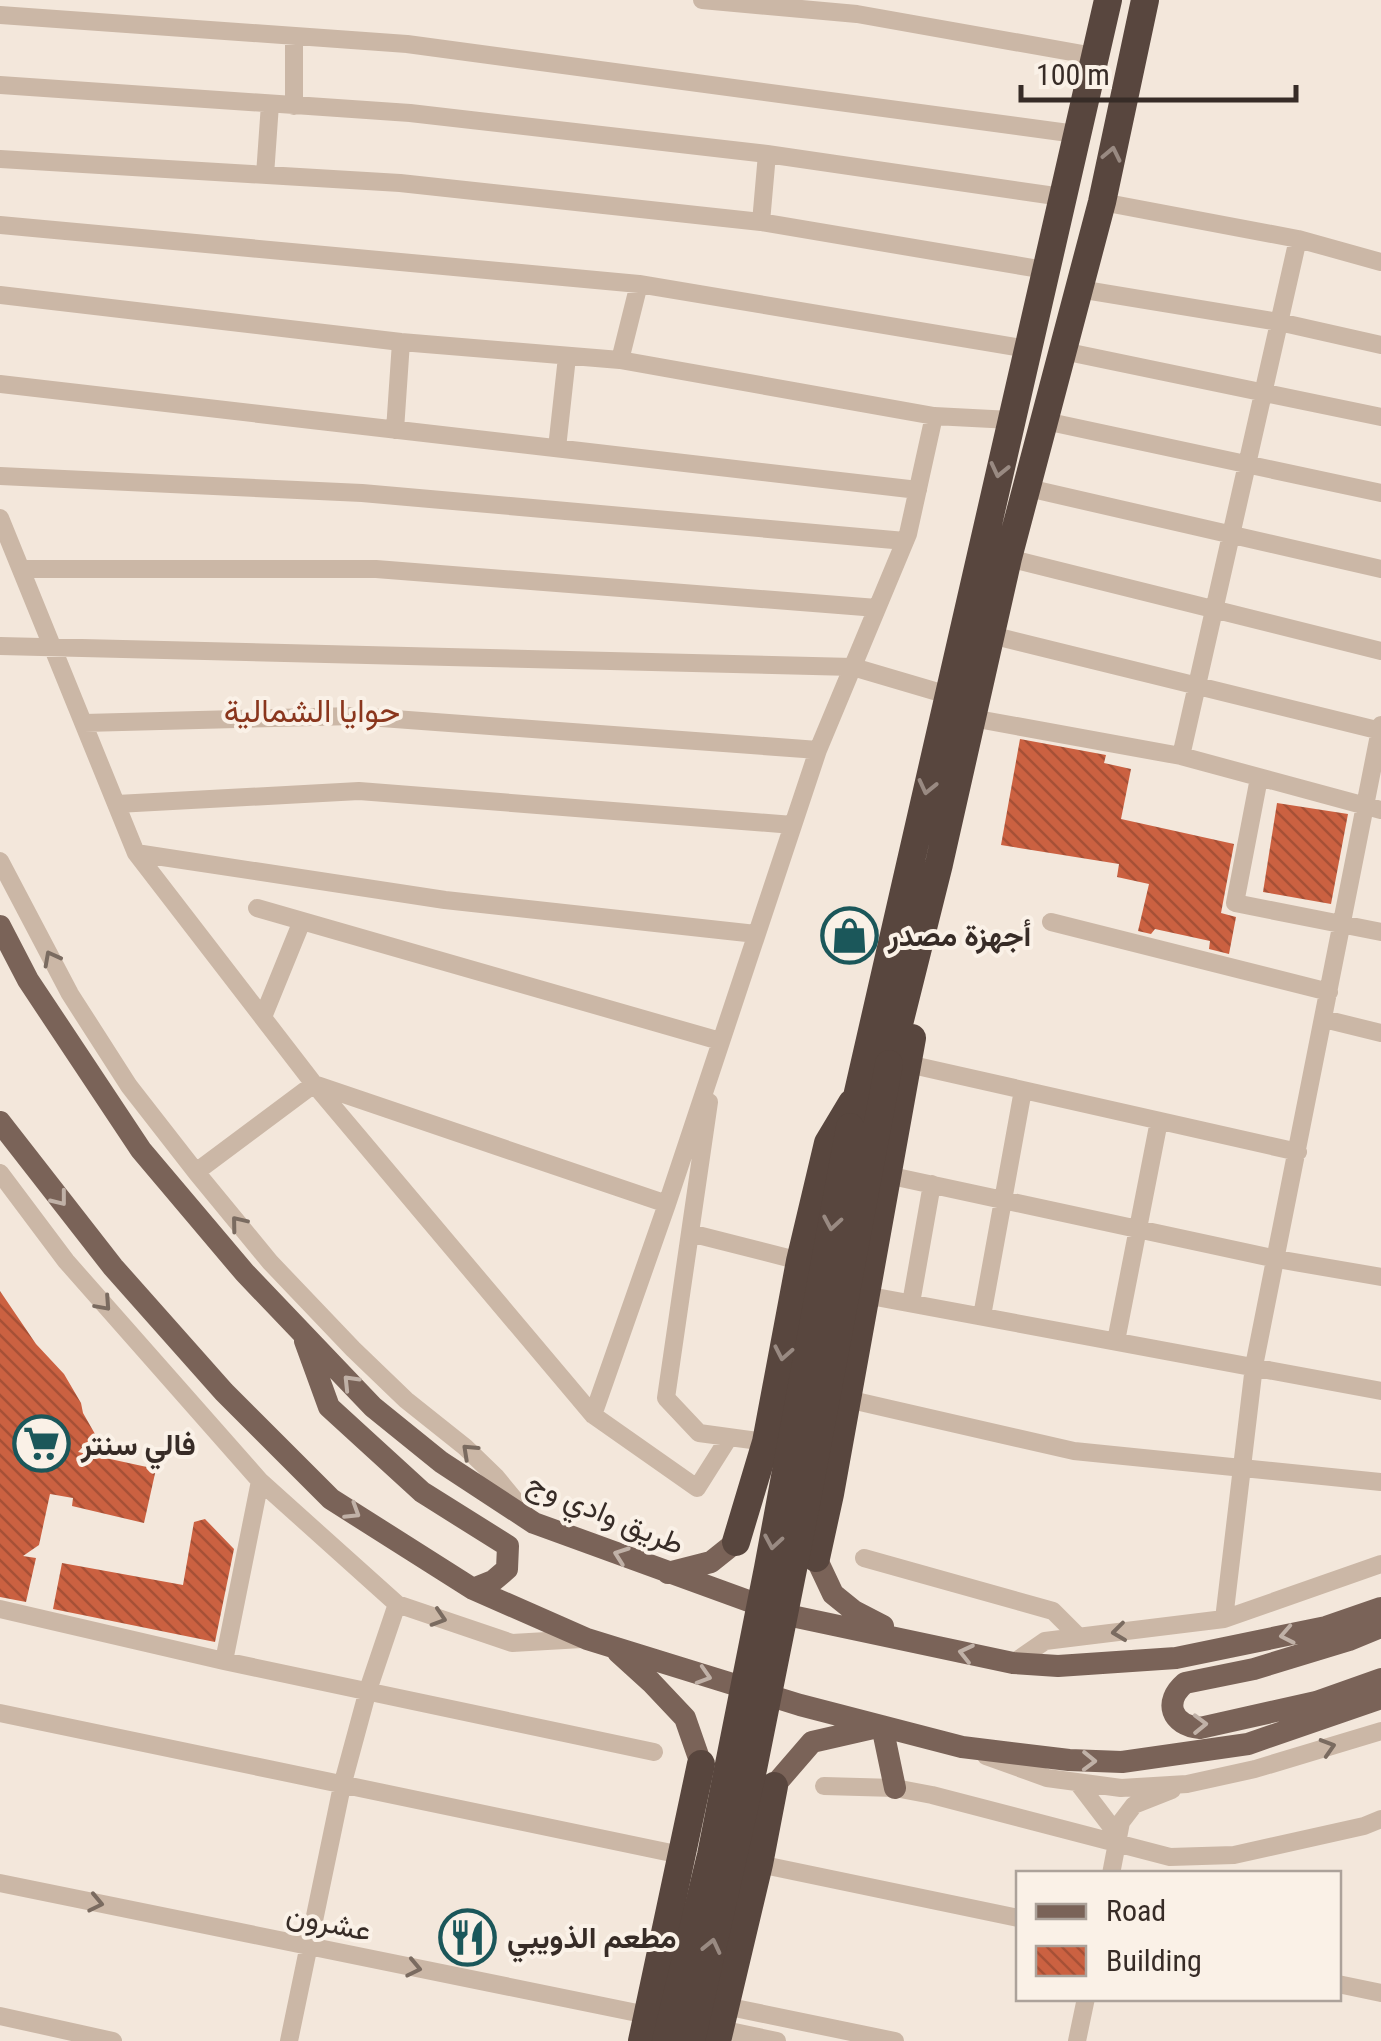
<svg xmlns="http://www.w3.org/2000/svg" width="1381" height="2041" font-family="'Roboto Condensed',Vazirmatn,sans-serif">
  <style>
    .building { fill: url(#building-back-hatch) }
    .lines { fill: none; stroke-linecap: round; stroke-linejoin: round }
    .minor { stroke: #cbb7a6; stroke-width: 18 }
    .major { stroke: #7a6358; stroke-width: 22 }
    .highway { stroke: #58463e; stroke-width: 28 }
    .highway-bridge { stroke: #58463e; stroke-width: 28 }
    .oneway { stroke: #998a82 }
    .oneway2 { stroke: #7a6b60 }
    .oneway3 { stroke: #c0b1a7 }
    .labels { text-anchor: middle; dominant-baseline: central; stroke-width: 8; stroke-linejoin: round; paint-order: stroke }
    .poi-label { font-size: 30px; font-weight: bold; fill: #372c27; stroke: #faf1e7; text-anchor: start }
    .street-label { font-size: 30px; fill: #372c27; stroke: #faf1e7 }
    .neighbourhood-label { font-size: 32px; fill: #8a361d; stroke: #faf1e7 }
  </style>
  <defs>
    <pattern id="building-back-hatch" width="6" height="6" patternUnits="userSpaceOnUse" patternTransform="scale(2.5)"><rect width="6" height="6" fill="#cb6141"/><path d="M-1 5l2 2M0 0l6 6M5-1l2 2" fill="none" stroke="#a65036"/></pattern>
  </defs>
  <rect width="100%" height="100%" fill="#f3e7db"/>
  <path class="building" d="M1020,739l86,16 -2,8 27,6 -10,50 113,25 -13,69 15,4 -7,37 -20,-5 1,-8 -55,-12 -4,5 -13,-3 11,-47 -32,-7 2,-13 -118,-19z
    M1277,803l71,11 -17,90 -68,-12z
    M0,1291l36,53 28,30 17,29 2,10 12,21 -17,18 78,17 -12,54 -72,-17 1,-8 -23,-4 -11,51 -16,11 13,2 -10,44 -26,-5z
    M205,1519l29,30 -19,93 -162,-33 9,-46 121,22 11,-63z"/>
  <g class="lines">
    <path class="minor" d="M702,0l155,14 237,42
      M0,15l407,29 669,90
      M294,36v70
      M0,85l410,28 357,41 295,43
      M0,159l400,24 361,39 284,48
      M265,175l5,-71
      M1102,202l196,37 83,23
      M761,222l6,-68
      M0,225l639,59 388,65
      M1079,289l200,33 102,23
      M0,295l401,47 219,18 314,56 77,4
      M1063,351l318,66
      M620,360l19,-76
      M0,384l918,106
      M1045,421l336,72
      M395,430l6,-88
      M557,448l10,-91
      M0,476l362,17 543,48
      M1028,488l353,81
      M0,518l136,335 178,231 279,331 104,73 31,-49
      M1008,558l373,93
      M21,569h355l501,39
      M991,635l390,96
      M0,646l853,21 95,28
      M972,718l209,38 200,54
      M84,723l270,-7 464,34
      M1181,756l117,-517
      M1259,778l-24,125 146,29
      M117,804l242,-13 434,34
      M136,853l309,47 311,34
      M0,861l70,133 59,92 67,86 74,90 83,87 53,51 59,47 31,30 28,34
      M257,908l463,133
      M1051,922l278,70
      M263,1017l39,-96
      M1324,1019l57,14
      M908,1064l390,88
      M709,1102l-43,296 33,35 67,9
      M196,1172l118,-88 353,120
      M0,1173l66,88 194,220 137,123 115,39 70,-4
      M887,1175l390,84 104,18
      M690,1233l110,28
      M865,1295l516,96
      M911,1303l21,-119
      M982,1316l41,-226
      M1116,1341l43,-220
      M847,1399l227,52 307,31
      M593,1415l74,-211 151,-454 90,-216 26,-118
      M864,1558l189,53 26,26
      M0,1609l224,52 430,91
      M1224,1619l30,-253 127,-641
      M224,1661l36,-180
      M1013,1663l32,-22 179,-22 157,-55
      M0,1713l681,142
      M986,1756l61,22 74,10 66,-4 68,-15 126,-38
      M1078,1783l32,42 7,19
      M824,1786l71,2 37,7 238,62 64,-2 130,-29 17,-7
      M759,1864l259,54
      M1111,1874l10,-52 13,-17 38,-15
      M0,1883l647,132
      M1338,1984l43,9
      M725,2006l170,35
      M0,2016l113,25
      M720,2029l57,12
      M289,2041l53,-255 26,-96 29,-86
      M1077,2041l9,-43"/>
    <path class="major" d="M0,926l28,54 113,170 104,123 128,134 68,55 93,61 253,92 226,48 45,3 118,-8 150,-31 55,-19
      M0,1122l113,145 111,125 107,107 142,90 114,50 213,66 162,42 107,13 53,2 126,-18 133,-46
      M305,1341l24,66 93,85 86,54 -1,23 -14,12 -20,8
      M816,1558l17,36 21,17 29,15
      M668,1573l43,-11 25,-20
      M1381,1627l-32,13 -95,29 -69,14c-22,19 -14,42 15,45l116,-26 65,-23
      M618,1652l33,30 34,36 16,46
      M774,1786l38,-44 70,-16 13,62"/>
    <path class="highway" d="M889,1064l50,-200 69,-306 94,-356 43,-202
      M850,1127l258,-1127
      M736,1542l30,-100 34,-181 28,-118 24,-40
      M816,1558l14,-64 82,-456
      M642,2041l59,-277
      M717,2041l42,-177 15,-78"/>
    <path class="highway-bridge" d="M666,2041l45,-186 57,-287 82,-441
      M691,2041l62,-272 54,-270 82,-435"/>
  </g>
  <defs><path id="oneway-chevron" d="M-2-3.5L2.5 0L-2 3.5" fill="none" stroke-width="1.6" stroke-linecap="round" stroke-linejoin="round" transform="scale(2.5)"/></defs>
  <g class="oneway">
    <use href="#oneway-chevron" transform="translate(1112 154) rotate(-78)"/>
    <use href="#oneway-chevron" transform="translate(999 470) rotate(103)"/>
    <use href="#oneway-chevron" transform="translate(927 787) rotate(103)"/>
    <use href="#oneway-chevron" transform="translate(832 1223) rotate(100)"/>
    <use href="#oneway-chevron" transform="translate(783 1353) rotate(101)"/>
    <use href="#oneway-chevron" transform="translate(773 1542) rotate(100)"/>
    <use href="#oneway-chevron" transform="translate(712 1946) rotate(-77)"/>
  </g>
  <g class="oneway2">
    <use href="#oneway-chevron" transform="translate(51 958) rotate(-118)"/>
    <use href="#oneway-chevron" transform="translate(238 1223) rotate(-129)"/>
    <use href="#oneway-chevron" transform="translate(104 1304) rotate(48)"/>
    <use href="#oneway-chevron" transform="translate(469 1451) rotate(-137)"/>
    <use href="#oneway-chevron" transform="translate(439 1618) rotate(18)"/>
    <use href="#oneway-chevron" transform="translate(1119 1632) rotate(173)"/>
    <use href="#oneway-chevron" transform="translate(1328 1747) rotate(-17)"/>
    <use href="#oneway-chevron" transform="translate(96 1903) rotate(12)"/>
    <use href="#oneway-chevron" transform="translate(414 1968) rotate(12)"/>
  </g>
  <g class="oneway3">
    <use href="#oneway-chevron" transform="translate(60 1199) rotate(52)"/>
    <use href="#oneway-chevron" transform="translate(350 1382) rotate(-134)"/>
    <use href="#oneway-chevron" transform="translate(353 1512) rotate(32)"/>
    <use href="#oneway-chevron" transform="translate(621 1555) rotate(-160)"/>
    <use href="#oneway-chevron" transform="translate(1287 1635) rotate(169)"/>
    <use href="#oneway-chevron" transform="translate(966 1653) rotate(-167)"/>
    <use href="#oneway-chevron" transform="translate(704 1676) rotate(17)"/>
    <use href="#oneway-chevron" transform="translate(1200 1724) rotate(-1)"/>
    <use href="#oneway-chevron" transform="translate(1089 1761) rotate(1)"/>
  </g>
  <defs>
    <symbol id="shop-ring" viewBox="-11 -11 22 22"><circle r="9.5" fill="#faf1e7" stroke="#1b575a" stroke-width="1.5"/><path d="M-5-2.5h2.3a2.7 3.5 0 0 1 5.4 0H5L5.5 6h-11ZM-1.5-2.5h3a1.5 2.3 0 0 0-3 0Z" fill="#1b575a"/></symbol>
    <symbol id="supermarket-ring" viewBox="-11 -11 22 22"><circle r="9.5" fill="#faf1e7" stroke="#1b575a" stroke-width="1.5"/><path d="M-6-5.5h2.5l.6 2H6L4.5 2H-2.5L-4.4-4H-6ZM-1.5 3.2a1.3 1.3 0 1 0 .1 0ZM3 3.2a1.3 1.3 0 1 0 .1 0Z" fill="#1b575a"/></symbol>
    <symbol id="restaurant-ring" viewBox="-11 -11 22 22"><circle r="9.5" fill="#faf1e7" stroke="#1b575a" stroke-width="1.5"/><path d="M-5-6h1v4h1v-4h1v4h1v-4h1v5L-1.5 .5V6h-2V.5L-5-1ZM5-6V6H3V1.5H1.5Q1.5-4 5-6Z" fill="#1b575a"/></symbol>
  </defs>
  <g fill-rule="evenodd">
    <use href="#shop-ring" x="818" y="904" width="63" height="63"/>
    <use href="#supermarket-ring" x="10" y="1412" width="63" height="63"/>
    <use href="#restaurant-ring" x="436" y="1906" width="63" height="63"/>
  </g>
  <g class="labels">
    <g class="poi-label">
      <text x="888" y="935">أجهزة مصدر</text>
      <text x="81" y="1444">فالي سنتر</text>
      <text x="507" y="1937">مطعم الذويبي</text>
    </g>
    <g class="street-label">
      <text transform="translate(606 1513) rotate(23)">طريق وادي وج</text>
      <text transform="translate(329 1922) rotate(12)">عشرون</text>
    </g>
    <g class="neighbourhood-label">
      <text x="312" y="711">حوايا الشمالية</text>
    </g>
  </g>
  <rect x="1016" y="1871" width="325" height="130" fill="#faf1e7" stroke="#aca29a" stroke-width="2.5"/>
  <rect x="1036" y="1904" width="50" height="15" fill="#7a6358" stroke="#aca29a" stroke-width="2.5"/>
  <text x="1106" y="1921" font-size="30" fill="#372c27">Road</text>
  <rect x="1036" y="1946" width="50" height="30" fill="url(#building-back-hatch)" stroke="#aca29a" stroke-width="2.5"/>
  <text x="1106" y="1971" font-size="30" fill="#372c27">Building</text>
  <path d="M1021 85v15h275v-15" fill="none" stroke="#372c27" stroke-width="5"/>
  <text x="1036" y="85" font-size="30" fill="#372c27" stroke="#faf1e7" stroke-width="8" paint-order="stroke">100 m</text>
</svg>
